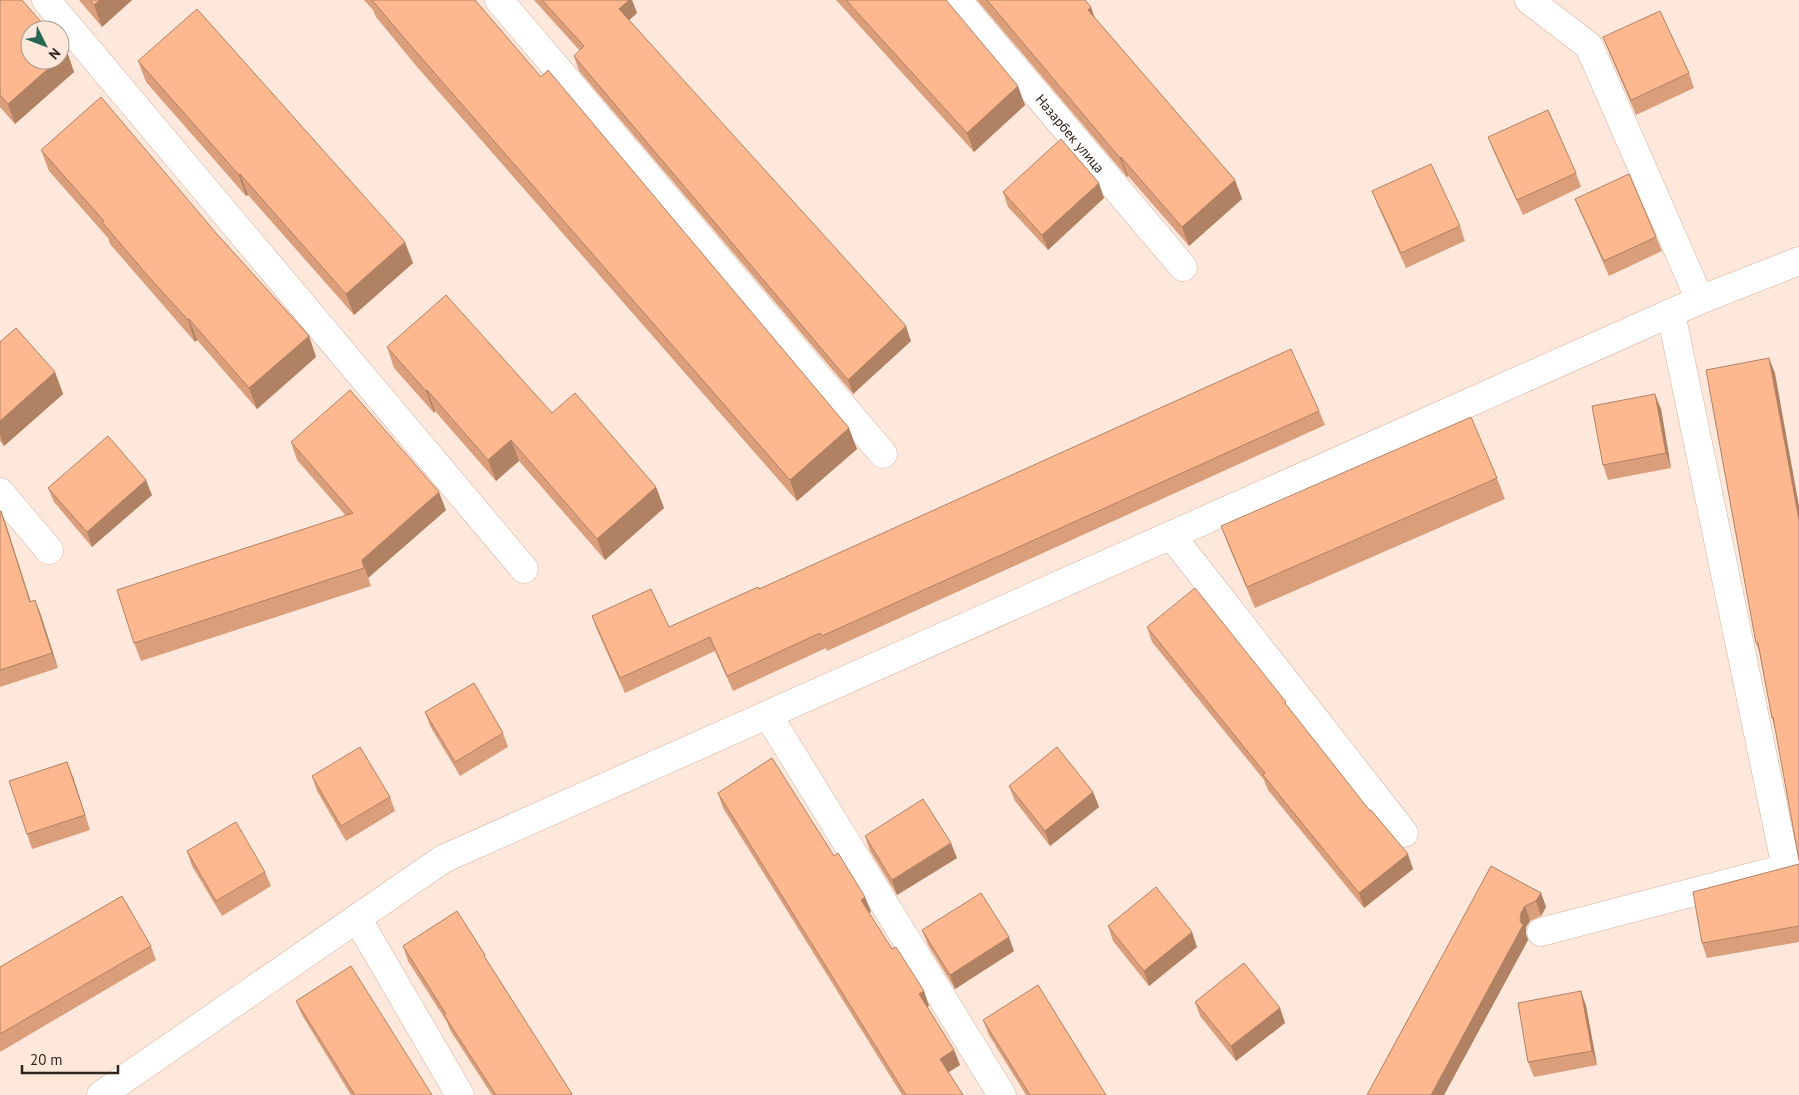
<svg xmlns="http://www.w3.org/2000/svg" width="1799" height="1095" font-family="'PT Sans',sans-serif">
  <style>
    .lines { fill: none; stroke-linecap: round; stroke-linejoin: round }
    .minor-casing { stroke: #d3b19e; stroke-width: 29 }
    .minor { stroke: #fff; stroke-width: 28 }
    .wall { fill: #da9e7b }
    .shaded-wall { fill: #b18164 }
    .building { fill: #fdb88f; stroke: #b18164 }
    .labels { text-anchor: middle; dominant-baseline: central; stroke-width: 4; stroke-linejoin: round; paint-order: stroke }
    .street-label { font-size: 14px; fill: #30231b; stroke: #fee8dc }
  </style>
  <rect width="100%" height="100%" fill="#fee8dc"/>
  <g class="lines">
    <defs>
      <g id="minor">
        <path d="M46,0l478,569"/>
        <path d="M499,0l384,454"/>
        <path id="s1" d="M957,0l226,267"/>
        <path d="M1529,0l60,46 111,254"/>
        <path d="M0,492l49,58"/>
        <path d="M1171,535l233,298"/>
        <path d="M768,715l234,380"/>
        <path d="M357,918l103,177"/>
        <path d="M1541,932l245,-64 -115,-555"/>
        <path d="M101,1095l342,-236 1257,-559 99,-39"/>
      </g>
    </defs>
    <use href="#minor" class="minor-casing"/>
    <use href="#minor" class="minor"/>
  </g>
  <path class="wall" d="M0,0l67,52 7,20 -59,52 -15,-17z
    M79,0h53l-30,27z
    M364,0h111l382,449 -60,52 -379,-433 -42,-51 -3,-7z
    M534,0h98l5,13 -8,7 282,321 -58,53 -274,-323 -5,-15 6,-5z
    M836,0h110l79,105 -51,47z
    M977,0h108l10,18 140,162 7,19 -53,47 -61,-70 -1,1z
    M1603,37l86,36 5,15 -58,27 -27,-63z
    M138,61l275,202 -59,52 -106,-120 -2,1 -100,-114z
    M1488,137l88,36 5,14 -58,28 -29,-63z
    M41,150l175,83 93,103 7,21 -59,52 -60,-69 -2,2 -39,-45 -46,-53 -2,-6 -59,-67z
    M1372,191l88,35 5,15 -59,27 -28,-62z
    M1003,192l101,6 -56,52 -40,-43z
    M1575,199l81,38 6,14 -53,25 -28,-63z
    M0,342l55,30 8,22 -59,52 -4,-5z
    M387,347l165,66 104,74 8,21 -59,52 -86,-99 -23,20 -61,-70 -1,2 -40,-45z
    M1775,373v355l-3,-10 -13,-67 -3,-8z
    M1661,409l10,59 -63,12 -5,-15z
    M1319,411l6,14 -498,226 -1,-3 -93,43 -18,-40 -90,42 -28,-63 -5,-14 77,11 90,-38z
    M291,442l155,68 -78,68 3,8 -230,75 -7,-18 212,-127 -49,-56z
    M1497,478l8,21 -250,109 -26,-61 -8,-21z
    M48,488l104,7 -60,52 -38,-45z
    M0,511h1l5,14 25,77 4,-2 23,68 -58,19z
    M1147,627l142,82 81,102 43,58 -49,39 -96,-118 -4,-10 -112,-138z
    M425,712l78,21 5,14 -48,29 -30,-50z
    M312,776l78,21 5,14 -49,30 -29,-50z
    M73,777l17,53 -58,19 -5,-15z
    M1009,786l84,6 6,15 -49,39 -35,-45z
    M718,793l116,63 31,41 6,15 -2,1 23,36 32,42 5,15 -2,1 27,43 6,15 -12,7 15,23h-61l-179,-287z
    M865,836l92,22 -60,37 -27,-44z
    M187,851l78,21 6,14 -49,30 -30,-50z
    M1799,864v78l-92,16 -5,-15z
    M1491,866l50,27 5,14 -5,9 -11,5 -4,6v7l2,6 -84,155h-77z
    M1108,926l89,21 -48,39 -36,-45z
    M922,930l92,21 -59,38 -27,-44z
    M151,946l5,14 -156,92v-85z
    M403,946l85,16 84,133h-80l-42,-65 -3,-8 -39,-61z
    M1581,991l5,15 11,59 -63,12 -6,-15z
    M296,1001l136,94h-81l-49,-80z
    M1195,1002l85,6 5,15 -49,38 -36,-45z
    M983,1020l123,75h-80l-37,-60z"/>
  <path class="shaded-wall" d="M100,0h32l-30,27 -8,-22z
    M629,0h3l5,13 -12,11 -6,-15z
    M1091,7l7,20 -10,-17z
    M67,52l7,20 -59,52 -7,-20 50,-44h2v-2z
    M1018,86l7,19 -51,47 -7,-19z
    M1121,157l7,19 -1,1 -7,-19z
    M240,174l8,21 -2,1 -7,-21z
    M1235,180l7,19 -53,47 -7,-19z
    M1099,183l5,15 -56,52 -6,-15z
    M405,242l8,21 -59,52 -8,-21z
    M189,319l8,21 -2,2 -7,-22z
    M906,326l5,15 -58,53 -5,-14z
    M309,336l7,21 -59,52 -8,-21z
    M1769,358l6,15 24,133v14z
    M55,372l8,22 -59,52 -4,-11v-14z
    M427,390l8,21 -1,2 -8,-22z
    M1655,394l6,15 10,59 -5,-15z
    M849,428l8,21 -60,52 -7,-21z
    M511,440l8,21 -23,20 -8,-21z
    M146,480l6,15 -60,52 -5,-15z
    M656,487l8,21 -59,52 -8,-21z
    M439,492l7,18 -78,68 3,8 -9,-26z
    M1,511l5,14 29,91 -5,-14z
    M35,600l6,15 17,53 -6,-15z
    M67,762l6,15 17,53 -5,-15z
    M1093,792l6,15 -49,39 -5,-15z
    M951,843l6,15 -60,37 -5,-15z
    M1408,854l5,15 -49,39 -5,-15z
    M1541,893l5,14 -5,9 -5,-15z
    M865,897l6,15 -5,2 -5,-14z
    M1525,906l5,15 -4,6v7l2,6 -84,155h-13l89,-174 1,-8z
    M1192,932l5,15 -48,39 -5,-15z
    M1009,937l5,14 -59,38 -5,-14z
    M924,991l5,15 -5,3 -5,-15z
    M1581,991l5,15 11,59 -5,-14z
    M1280,1008l5,15 -49,38 -5,-15z
    M954,1050l6,15 -14,9 -6,-15z"/>
  <path class="building" d="M0,0h22l26,30h-18v30h28l-50,44 -8,-9z
    M90,0h10l-6,5z
    M372,0h103l66,77 7,-7 301,358 -59,52 -379,-434z
    M542,0h87l-10,9 287,317 -58,54 -274,-324 10,-10z
    M846,0h100l72,86 -51,47z
    M987,0h98l6,7 -3,3 147,170 -53,47 -61,-70 -1,1z
    M197,9l208,233 -59,52 -106,-120 -1,1 -101,-114z
    M1660,11l29,62 -58,27 -28,-63z
    M60,44l7,8 -7,6z
    M101,97l115,136 93,103 -60,52 -60,-69 -1,1 -40,-44 -46,-54 2,-1 -63,-71z
    M1548,110l28,63 -59,27 -29,-63z
    M1061,139l38,44 -57,52 -39,-43z
    M1431,164l29,62 -59,27 -29,-62z
    M1629,174l27,63 -52,24 -29,-62z
    M446,295l106,118 23,-20 81,94 -59,52 -86,-99 -23,20 -61,-70 -1,1 -39,-44z
    M16,328l39,44 -55,49v-79z
    M1291,349l28,62 -497,225 -2,-3 -93,43 -17,-39 -90,41 -28,-62 59,-27 18,38 89,-40 1,2z
    M1769,358l30,162v340l-26,-143 -1,1 -14,-75h-2l-50,-273z
    M350,390l89,102 -77,68 2,8 -230,75 -17,-53 236,-77 -62,-71z
    M1655,394l11,59 -63,12 -11,-59z
    M1471,417l26,61 -250,109 -26,-61z
    M108,436l38,44 -59,52 -39,-44z
    M0,511h1l29,91 5,-2 17,53 -52,17z
    M1195,588l91,114 -1,1 85,108 1,-1 37,44 -49,39 -96,-118 2,-2 -118,-146z
    M474,683l29,50 -48,29 -30,-50z
    M360,747l30,50 -49,29 -29,-50z
    M1057,747l36,45 -48,39 -36,-45z
    M772,758l62,98 4,-3 27,44 -4,3 31,49 4,-2 28,44 -5,3 35,56 -14,9 23,36h-57l-188,-302z
    M67,762l18,53 -58,19 -18,-53z
    M923,799l28,44 -59,37 -27,-44z
    M236,822l29,50 -49,29 -29,-50z
    M1799,864v62l-97,17 -9,-51z
    M1491,866l50,27 -5,8 -11,5 -4,7 -1,8 3,4 -92,170h-64z
    M1156,887l36,45 -48,39 -36,-45z
    M981,893l28,44 -59,38 -28,-45z
    M122,896l29,50 -151,88v-67z
    M457,911l28,44 -1,1 88,138 -2,1h-74l-52,-80 2,-1 -43,-68z
    M1244,963l36,45 -49,38 -36,-44z
    M351,966l81,129h-77l-59,-94z
    M1038,985l68,110h-76l-47,-75z
    M1581,991l11,60 -64,11 -10,-59z"/>
  <g class="labels">
    <g class="street-label">
      <text stroke="none"><textPath href="#s1" startOffset="175">Назарбек улица</textPath></text>
    </g>
  </g>
  <g transform="translate(45 45) rotate(132)"><circle r="24" fill="#fee8dc" stroke="#ac998f"/>
  <path d="M0-4L9 19L0 12L-9 19Z" fill="#2a6753"/>
  <text y="-8" font-size="14" font-weight="bold" text-anchor="middle" fill="#30231b">N</text>
  </g>
  <path d="M22 1065v8h96v-8" fill="none" stroke="#30231b" stroke-width="2.5"/>
  <text x="30" y="1065" font-size="15" fill="#30231b" stroke="#fee8dc" stroke-width="4" paint-order="stroke">20 m</text>
</svg>
